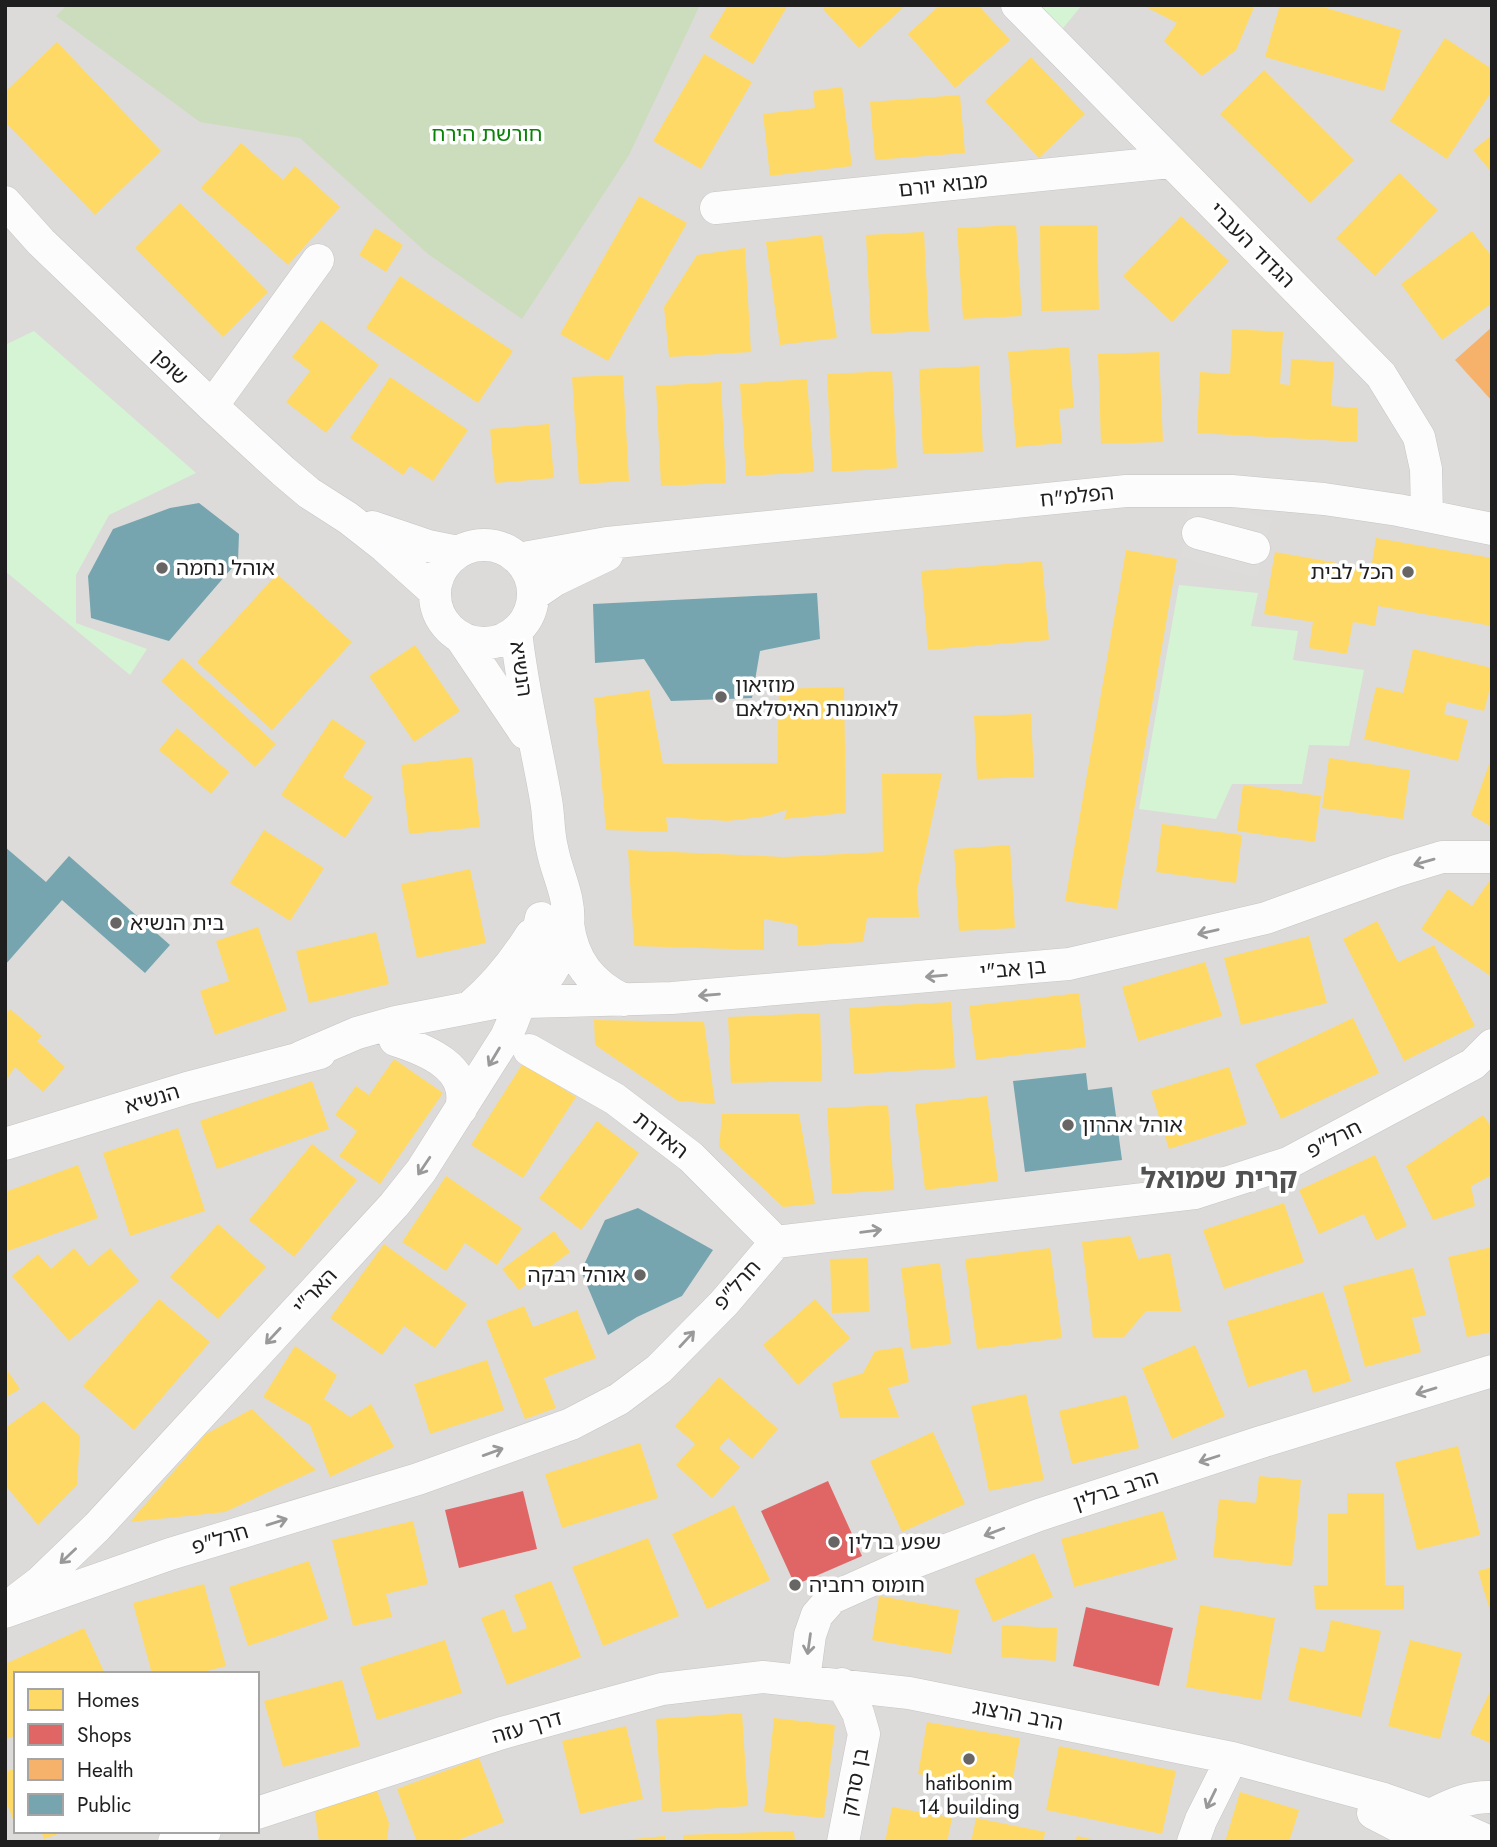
<svg xmlns="http://www.w3.org/2000/svg" width="1497" height="1847" font-family="Jost,'Noto Sans Hebrew',sans-serif">
  <style>
    .residential { fill: #dcdbd9; fill-rule: evenodd }
    .forest { fill: #cbddbc }
    .park { fill: #d5f4d3 }
    .parking { fill: #dddcdb }
    .homes { fill: #ffd966 }
    .shops { fill: #e06666 }
    .health { fill: #f6b26b }
    .public { fill: #76a5af }
    .lines { fill: none; stroke-linecap: round; stroke-linejoin: round }
    .minor-casing { stroke: #c6c5c4; stroke-width: 33 }
    .minor { stroke: #fcfcfc; stroke-width: 32 }
    .oneway { stroke: #999 }
    .poi-dot { fill: #676665; stroke: #fff; stroke-width: 2.5 }
    .labels { text-anchor: middle; dominant-baseline: central; stroke-width: 7; stroke-linejoin: round; paint-order: stroke }
    .park-label { font-size: 21px; fill: #098307; stroke: #fff }
    .street-label { font-size: 21px; fill: #1f1f1f; stroke: #fff }
    .poi-label { font-size: 21px; fill: #1f1f1f; stroke: #fff; text-anchor: start }
    .district-label { font-size: 28px; font-weight: bold; fill: #525252; stroke: #fff }
  </style>
  <rect width="100%" height="100%" fill="#edebe8"/>
  <path class="residential" d="M5,5h1487v1837h-1487zM16,1674h241v157h-241z"/>
  <path class="forest" d="M67,5h633l-71,150 -107,164 -94,-65 -128,-116 -100,-16 -144,-106z"/>
  <path class="park" d="M1033,5h49l-23,28z
    M34,331l162,142 -87,42 -33,60v48l71,26 -17,26 -125,-104v-226z
    M1179,585l79,8 -7,33 47,5 -5,29 71,10 -15,76 -40,-1 -7,39h-70l-16,35 -77,-10z"/>
  <path class="parking" d="M1188,507l48,2 36,10 -15,59 -76,-21z"/>
  <path class="homes" d="M728,5h60l-35,59 -44,-27z
    M828,5h78l-47,43 -36,-39z
    M940,5h38l32,35 -55,48 -47,-54z
    M1142,5h113l-19,45 -34,26 -38,-35 13,-18z
    M1280,5h36l85,25 -17,61 -119,-34z
    M1445,38l47,31v22l-45,68 -57,-38z
    M57,42l104,109 -66,64 -90,-93v-30z
    M704,54l48,28 -51,87 -48,-28z
    M1031,57l54,57 -46,44 -54,-57z
    M1264,70l90,90 -44,43 -90,-89z
    M842,87l10,79 -82,10 -7,-62 52,-6 -2,-17z
    M960,95l5,58 -90,7 -5,-58z
    M1492,135v38l-19,-23z
    M241,143l42,37 12,-14 45,41 -52,58 -87,-77z
    M1399,173l39,37 -63,66 -39,-38z
    M639,196l48,27 -79,138 -48,-27z
    M180,203l88,89 -45,45 -88,-89z
    M1181,216l48,45 -57,61 -49,-46z
    M1016,225l6,91 -59,3 -6,-91z
    M1097,225l2,85 -58,1 -1,-85z
    M375,228l28,17 -17,27 -27,-17z
    M1472,231l20,26v46l-50,37 -41,-56z
    M924,232l5,99 -58,3 -5,-99z
    M822,235l15,103 -57,7 -14,-103z
    M745,248l6,104 -82,5 -5,-50 33,-52z
    M400,276l113,75 -35,52 -112,-75z
    M321,320l58,45 -53,68 -40,-31 24,-31 -18,-14z
    M1232,329l51,3 -3,52 10,1 1,-26 43,3 -3,44 27,2 -1,34 -160,-9 3,-61 30,2z
    M1069,347l5,61 -15,1 3,34 -46,4 -8,-95z
    M1159,352l4,90 -62,2 -3,-90z
    M979,366l4,86 -60,2 -4,-85z
    M892,371l5,97 -65,4 -5,-98z
    M623,375l6,106 -50,3 -7,-107z
    M390,377l78,53 -35,51 -23,-15 -7,9 -53,-37z
    M807,379l7,93 -68,4 -6,-92z
    M721,382l5,101 -65,3 -5,-100z
    M549,424l5,54 -59,5 -5,-54z
    M1376,538l116,20v68l-114,-20 -3,20 -22,-4 -6,32 -38,-6 4,-26 -49,-8 11,-62 96,17z
    M1126,550l51,9 -60,350 -52,-8z
    M1042,561l7,79 -121,10 -7,-79z
    M277,574l75,68 -80,88 -75,-68z
    M415,645l45,66 -46,31 -45,-66z
    M1413,649l79,19v12l-8,31 -37,-9 -3,12 24,6 -10,41 -94,-22 12,-52 27,6z
    M182,658l94,86 -21,23 -94,-86z
    M844,687l2,126 -62,6 3,-9 -20,6 -39,5 -62,-4 2,15 -62,-2 -12,-132 55,-8 14,74 114,-1 2,-74z
    M1031,714l3,63 -57,2 -3,-63z
    M332,719l34,23 -23,35 30,20 -28,41 -64,-43z
    M177,728l52,44 -18,22 -52,-44z
    M1492,756v71l-21,-12z
    M472,757l8,70 -71,7 -8,-69z
    M1329,758l81,12 -7,49 -81,-11z
    M942,773l-25,117 2,27 -52,1 -4,24 -65,4 -1,-21 -33,-6v31l-130,-4 -6,-96 156,7 99,-5 -1,-78z
    M1243,785l78,11 -6,46 -78,-11z
    M1162,824l80,11 -6,48 -80,-11z
    M264,830l60,38 -34,53 -60,-38z
    M1010,845l5,83 -56,3 -5,-82z
    M470,869l16,74 -69,15 -16,-74z
    M1490,880l2,1v96l-71,-48 27,-40 24,17z
    M1377,921l21,41 36,-17 41,81 -71,35 -61,-122z
    M258,927l29,83 -72,25 -15,-44 29,-10 -13,-40z
    M376,932l13,52 -80,19 -13,-52z
    M1309,936l18,67 -86,22 -17,-67z
    M1205,962l17,54 -84,25 -16,-54z
    M1079,993l7,54 -110,13 -7,-54z
    M951,1002l4,66 -101,6 -5,-66z
    M10,1009l32,27 -5,5 28,26 -22,25 -28,-25 -8,12 -2,-2v-62z
    M820,1013l2,68 -91,2 -3,-66z
    M1353,1018l26,55 -98,46 -26,-55z
    M594,1020l110,2 11,82 -37,-3 -83,-56z
    M394,1059l49,34 -63,91 -41,-28 18,-25 -22,-16 21,-29 13,9z
    M523,1063l53,34 -53,81 -52,-33z
    M1229,1067l18,57 -78,25 -18,-58z
    M312,1081l17,48 -112,40 -17,-48z
    M987,1096l11,85 -73,9 -10,-86z
    M888,1105l6,85 -62,4 -5,-86z
    M722,1114h77l16,90 -32,3 -64,-60z
    M1483,1115l9,13v47l-21,11 4,20 -42,14 -27,-54z
    M597,1121l42,32 -58,77 -42,-32z
    M178,1128l27,83 -75,25 -27,-83z
    M312,1144l45,36 -63,77 -45,-37z
    M1375,1155l32,71 -31,14 -12,-26 -45,20 -20,-44z
    M78,1165l20,53 -93,34v-60z
    M446,1176l76,52 -25,37 -32,-22 -19,28 -44,-29z
    M1284,1203l20,59 -80,27 -21,-59z
    M218,1224l48,43 -48,52 -48,-42z
    M554,1231l16,21 -51,38 -17,-21z
    M1130,1236l8,23 32,-6 11,58h-35l-22,26 -31,1 -11,-96z
    M384,1244l83,60 -32,44 -31,-22 -22,29 -52,-37z
    M1492,1247v85l-25,5 -19,-80z
    M74,1248l15,18 21,-18 29,33 -70,60 -57,-65 26,-22 13,15z
    M1050,1248l12,90 -85,11 -12,-90z
    M868,1258l1,54 -37,1 -2,-54z
    M940,1263l11,81 -40,5 -10,-81z
    M1413,1268l13,47 -14,3 9,34 -56,15 -22,-81z
    M1323,1292l28,89 -38,12 -7,-24 -58,18 -21,-66z
    M159,1299l51,43 -76,88 -51,-44z
    M815,1299l35,39 -52,47 -35,-40z
    M524,1306l9,21 44,-17 19,48 -52,20 12,30 -31,11 -39,-98z
    M1195,1345l30,71 -53,23 -30,-71z
    M295,1346l42,29 -13,24 26,18 21,-13 23,43 -64,30 -20,-52 -47,-28z
    M902,1347l7,35 -21,6 11,29 -59,1 -8,-35 31,-10 12,-22z
    M487,1360l17,50 -74,24 -16,-50z
    M5,1367l15,22 -15,9z
    M719,1377l59,52 -26,30 -24,-21 -9,10 21,19 -28,31 -36,-33 19,-21 -20,-18z
    M1026,1394l18,86 -55,11 -18,-85z
    M1126,1395l13,53 -67,16 -13,-53z
    M43,1401l37,35 -3,49 -39,40 -33,-40v-57z
    M252,1409l64,61 -91,42 -95,10 76,-88z
    M933,1432l32,72 -63,28 -32,-71z
    M640,1443l18,55 -96,30 -17,-54z
    M1458,1446l22,89 -63,15 -22,-88z
    M1259,1476l42,4 -9,86 -79,-9 6,-58 37,4z
    M1347,1493h37l1,92h19v24h-89l-1,-24h14v-71l19,-1z
    M734,1505l36,75 -63,29 -35,-75z
    M1163,1511l14,48 -103,28 -13,-48z
    M413,1521l15,63 -42,10 6,23 -39,9 -21,-86z
    M648,1538l31,78 -76,30 -31,-79z
    M1034,1553l19,44 -60,25 -19,-43z
    M309,1561l19,58 -80,27 -19,-59z
    M1492,1567v47h-1l-13,-43z
    M551,1581l30,76 -74,28 -26,-67 23,-9 9,24 14,-5 -13,-33z
    M204,1584l22,82 -30,8h-44l-19,-71z
    M879,1596l80,14 -8,44 -79,-14z
    M1200,1605l75,13 -14,82 -75,-13z
    M1331,1620l50,11 -20,86 -73,-17 12,-53 24,5z
    M1002,1625l55,3 -1,33 -55,-4z
    M84,1628l21,46h-89v61l-11,5v-76z
    M445,1640l17,53 -85,27 -17,-53z
    M1410,1640l52,13 -22,86 -52,-13z
    M342,1680l18,66 -77,21 -19,-66z
    M1492,1687v57l-22,-10z
    M742,1713l6,93 -86,6 -6,-93z
    M774,1718l61,7 -11,93 -60,-6z
    M927,1722l93,16 -9,51 -93,-15z
    M626,1726l17,73 -63,15 -18,-73z
    M1059,1746l117,25 -14,63 -116,-24z
    M479,1758l25,64 -51,20h-36l-20,-53z
    M16,1768v57h-1l-10,-27v-26z
    M376,1788l13,35 -2,19h-68l-5,-38z
    M1240,1792l59,18 -10,32h-64z
    M892,1807l60,11 -5,24h-62z
    M976,1818l69,14 -2,10h-72z
    M41,1831h23v1l-20,7z
    M794,1831l1,11h-112v-7z
    M665,1836v6h-42v-2z
    M1077,1836l23,5v1h-25z"/>
  <path class="shops" d="M828,1481l34,75 -67,29 -34,-74z
    M523,1491l14,58 -78,19 -14,-58z
    M1086,1607l87,21 -14,58 -86,-20z"/>
  <path class="health" d="M1492,327v74l-37,-41z"/>
  <path class="public" d="M199,503l40,31 -1,27 -69,80 -78,-23 -3,-42 25,-47 57,-21z
    M817,593l3,46 -60,12 -8,47 -81,3 -27,-42 -49,4 -2,-59z
    M5,847l41,35 23,-26 101,89 -25,28 -83,-73 -57,65z
    M1086,1073l2,17 24,-3 10,73 -97,12 -12,-91z
    M638,1208l75,42 -31,46 -45,21 -29,18 -27,-64 24,-51z"/>
  <g class="lines">
    <defs>
      <path id="minor" d="M1017,5l364,370 38,62 7,32 1,46
        M5,202l36,40 171,164 71,65 26,22 39,25 37,29 49,44
        M716,208l454,-46
        M212,406l106,-146
        M372,527l56,19 30,6
        M1198,533l56,15
        M435 594a49 49 0 1 1 98 0a49 49 0 1 1-98 0Z
        M518,559l89,-16 519,-52h106l92,8 74,11 94,19
        M533,595l22,-15 52,-25
        M461,638l64,95
        M568,924c5,37 23,60 56,76
        M471,1006c25,-21 43,-44 60,-71
        M512,1006c32,-16 51,-45 56,-80 3,-29 -11,-51 -16,-78 -4,-16 -3,-32 -6,-48 -10,-57 -24,-111 -30,-169
        M395,1040c31,10 76,27 66,69
        M529,1050l86,49 76,58 85,85
        M301,1057l56,-24 39,-11 98,-19 178,-5 397,-34 197,-46 130,-47 46,-14h50
        M5,1144l182,-56 133,-35
        M19,1598l21,-16 57,-55 297,-322 27,-34 85,-134c18,-38 26,-78 35,-119
        M5,1612l165,-58 248,-75 153,-55 48,-25 40,-30 65,-66 52,-61 419,-49 93,-30 185,-99 19,-19
        M804,1680l6,-45 7,-20 15,-17 67,-30 140,-53 222,-73 231,-71
        M842,1684l16,29 6,21 -21,108
        M257,1813l245,-80 83,-23 77,-21 101,-12 146,16 323,65 152,41 46,16 60,27
        M1373,1813l56,29
        M1430,1815c21,-10 38,-19 62,-18
        M174,1842l31,-11
        M1193,1842l8,-22 31,-62"/>
    </defs>
    <use href="#minor" class="minor-casing"/>
    <use href="#minor" class="minor"/>
  </g>
  <defs><path id="oneway-shaft" d="M-6 0H5M1.5-3L5.5 0L1.5 3" fill="none" stroke-width="1.6" stroke-linecap="round" stroke-linejoin="round" transform="scale(1.75)"/></defs>
  <g class="oneway">
    <use href="#oneway-shaft" transform="translate(1424 862) rotate(164)"/>
    <use href="#oneway-shaft" transform="translate(1208 932) rotate(167)"/>
    <use href="#oneway-shaft" transform="translate(936 976) rotate(175)"/>
    <use href="#oneway-shaft" transform="translate(709 995) rotate(175)"/>
    <use href="#oneway-shaft" transform="translate(494 1057) rotate(121)"/>
    <use href="#oneway-shaft" transform="translate(424 1166) rotate(124)"/>
    <use href="#oneway-shaft" transform="translate(871 1231) rotate(-7)"/>
    <use href="#oneway-shaft" transform="translate(273 1336) rotate(133)"/>
    <use href="#oneway-shaft" transform="translate(687 1339) rotate(-47)"/>
    <use href="#oneway-shaft" transform="translate(1426 1391) rotate(163)"/>
    <use href="#oneway-shaft" transform="translate(493 1452) rotate(-20)"/>
    <use href="#oneway-shaft" transform="translate(1209 1459) rotate(162)"/>
    <use href="#oneway-shaft" transform="translate(277 1522) rotate(-17)"/>
    <use href="#oneway-shaft" transform="translate(994 1532) rotate(159)"/>
    <use href="#oneway-shaft" transform="translate(68 1556) rotate(137)"/>
    <use href="#oneway-shaft" transform="translate(809 1644) rotate(98)"/>
    <use href="#oneway-shaft" transform="translate(1211 1799) rotate(116)"/>
  </g>
  <g class="poi-dot">
    <circle cx="162" cy="568" r="7"/>
    <circle cx="1408" cy="572" r="7"/>
    <circle cx="721" cy="697" r="7"/>
    <circle cx="116" cy="923" r="7"/>
    <circle cx="1068" cy="1125" r="7"/>
    <circle cx="640" cy="1275" r="7"/>
    <circle cx="834" cy="1542" r="7"/>
    <circle cx="795" cy="1585" r="7"/>
    <circle cx="969" cy="1759" r="7"/>
  </g>
  <g class="labels">
    <g class="park-label">
      <text x="487" y="134">חורשת הירח</text>
    </g>
    <g class="street-label">
      <text transform="translate(943 185) rotate(-6)">מבוא יורם</text>
      <text transform="translate(1252 245) rotate(45)">הגדוד העברי</text>
      <text transform="translate(170 367) rotate(44)">שופן</text>
      <text transform="translate(1077 496) rotate(-6)">הפלמ"ח</text>
      <text transform="translate(521 669) rotate(82)">הנשיא</text>
      <text transform="translate(1013 969) rotate(-5)">בן אב"י</text>
      <text transform="translate(152 1099) rotate(-17)">הנשיא</text>
      <text transform="translate(661 1135) rotate(38)">האדרת</text>
      <text transform="translate(1334 1139) rotate(-27)">חרל"פ</text>
      <text transform="translate(737 1285) rotate(-48)">חרל"פ</text>
      <text transform="translate(315 1291) rotate(-47)">האר"י</text>
      <text transform="translate(1116 1490) rotate(-18)">הרב ברלין</text>
      <text transform="translate(220 1539) rotate(-17)">חרל"פ</text>
      <text transform="translate(1018 1715) rotate(11)">הרב הרצוג</text>
      <text transform="translate(527 1727) rotate(-16)">דרך עזה</text>
      <text transform="translate(855 1782) rotate(-79)">בן סרוק</text>
    </g>
    <g class="poi-label">
      <text x="176" y="568">אוהל נחמה</text>
      <text x="1394" y="572" text-anchor="end">הכל לבית</text>
      <text x="735" y="685">מוזיאון<tspan x="735" dy="24">לאומנות האיסלאם</tspan></text>
      <text x="130" y="923">בית הנשיא</text>
      <text x="1082" y="1125">אוהל אהרון</text>
      <text x="626" y="1275" text-anchor="end">אוהל רבקה</text>
      <text x="848" y="1542">שפע ברלין</text>
      <text x="809" y="1585">חומוס רחביה</text>
      <text x="969" y="1783" text-anchor="middle">hatibonim<tspan x="969" dy="24">14 building</tspan></text>
    </g>
    <g class="district-label">
      <text x="1219" y="1178">קרית שמואל</text>
    </g>
  </g>
  <rect width="1497" height="1847" fill="none" stroke="#1f1f1f" stroke-width="14"/>
  <rect x="14" y="1672" width="245" height="161" fill="#ffffff" stroke="#a5a5a5" stroke-width="2"/>
  <rect x="28" y="1689" width="35" height="21" fill="#ffd966" stroke="#a5a5a5" stroke-width="2"/>
  <text x="77" y="1707" font-size="21" fill="#1f1f1f">Homes</text>
  <rect x="28" y="1724" width="35" height="21" fill="#e06666" stroke="#a5a5a5" stroke-width="2"/>
  <text x="77" y="1742" font-size="21" fill="#1f1f1f">Shops</text>
  <rect x="28" y="1759" width="35" height="21" fill="#f6b26b" stroke="#a5a5a5" stroke-width="2"/>
  <text x="77" y="1777" font-size="21" fill="#1f1f1f">Health</text>
  <rect x="28" y="1794" width="35" height="21" fill="#76a5af" stroke="#a5a5a5" stroke-width="2"/>
  <text x="77" y="1812" font-size="21" fill="#1f1f1f">Public</text>
</svg>
